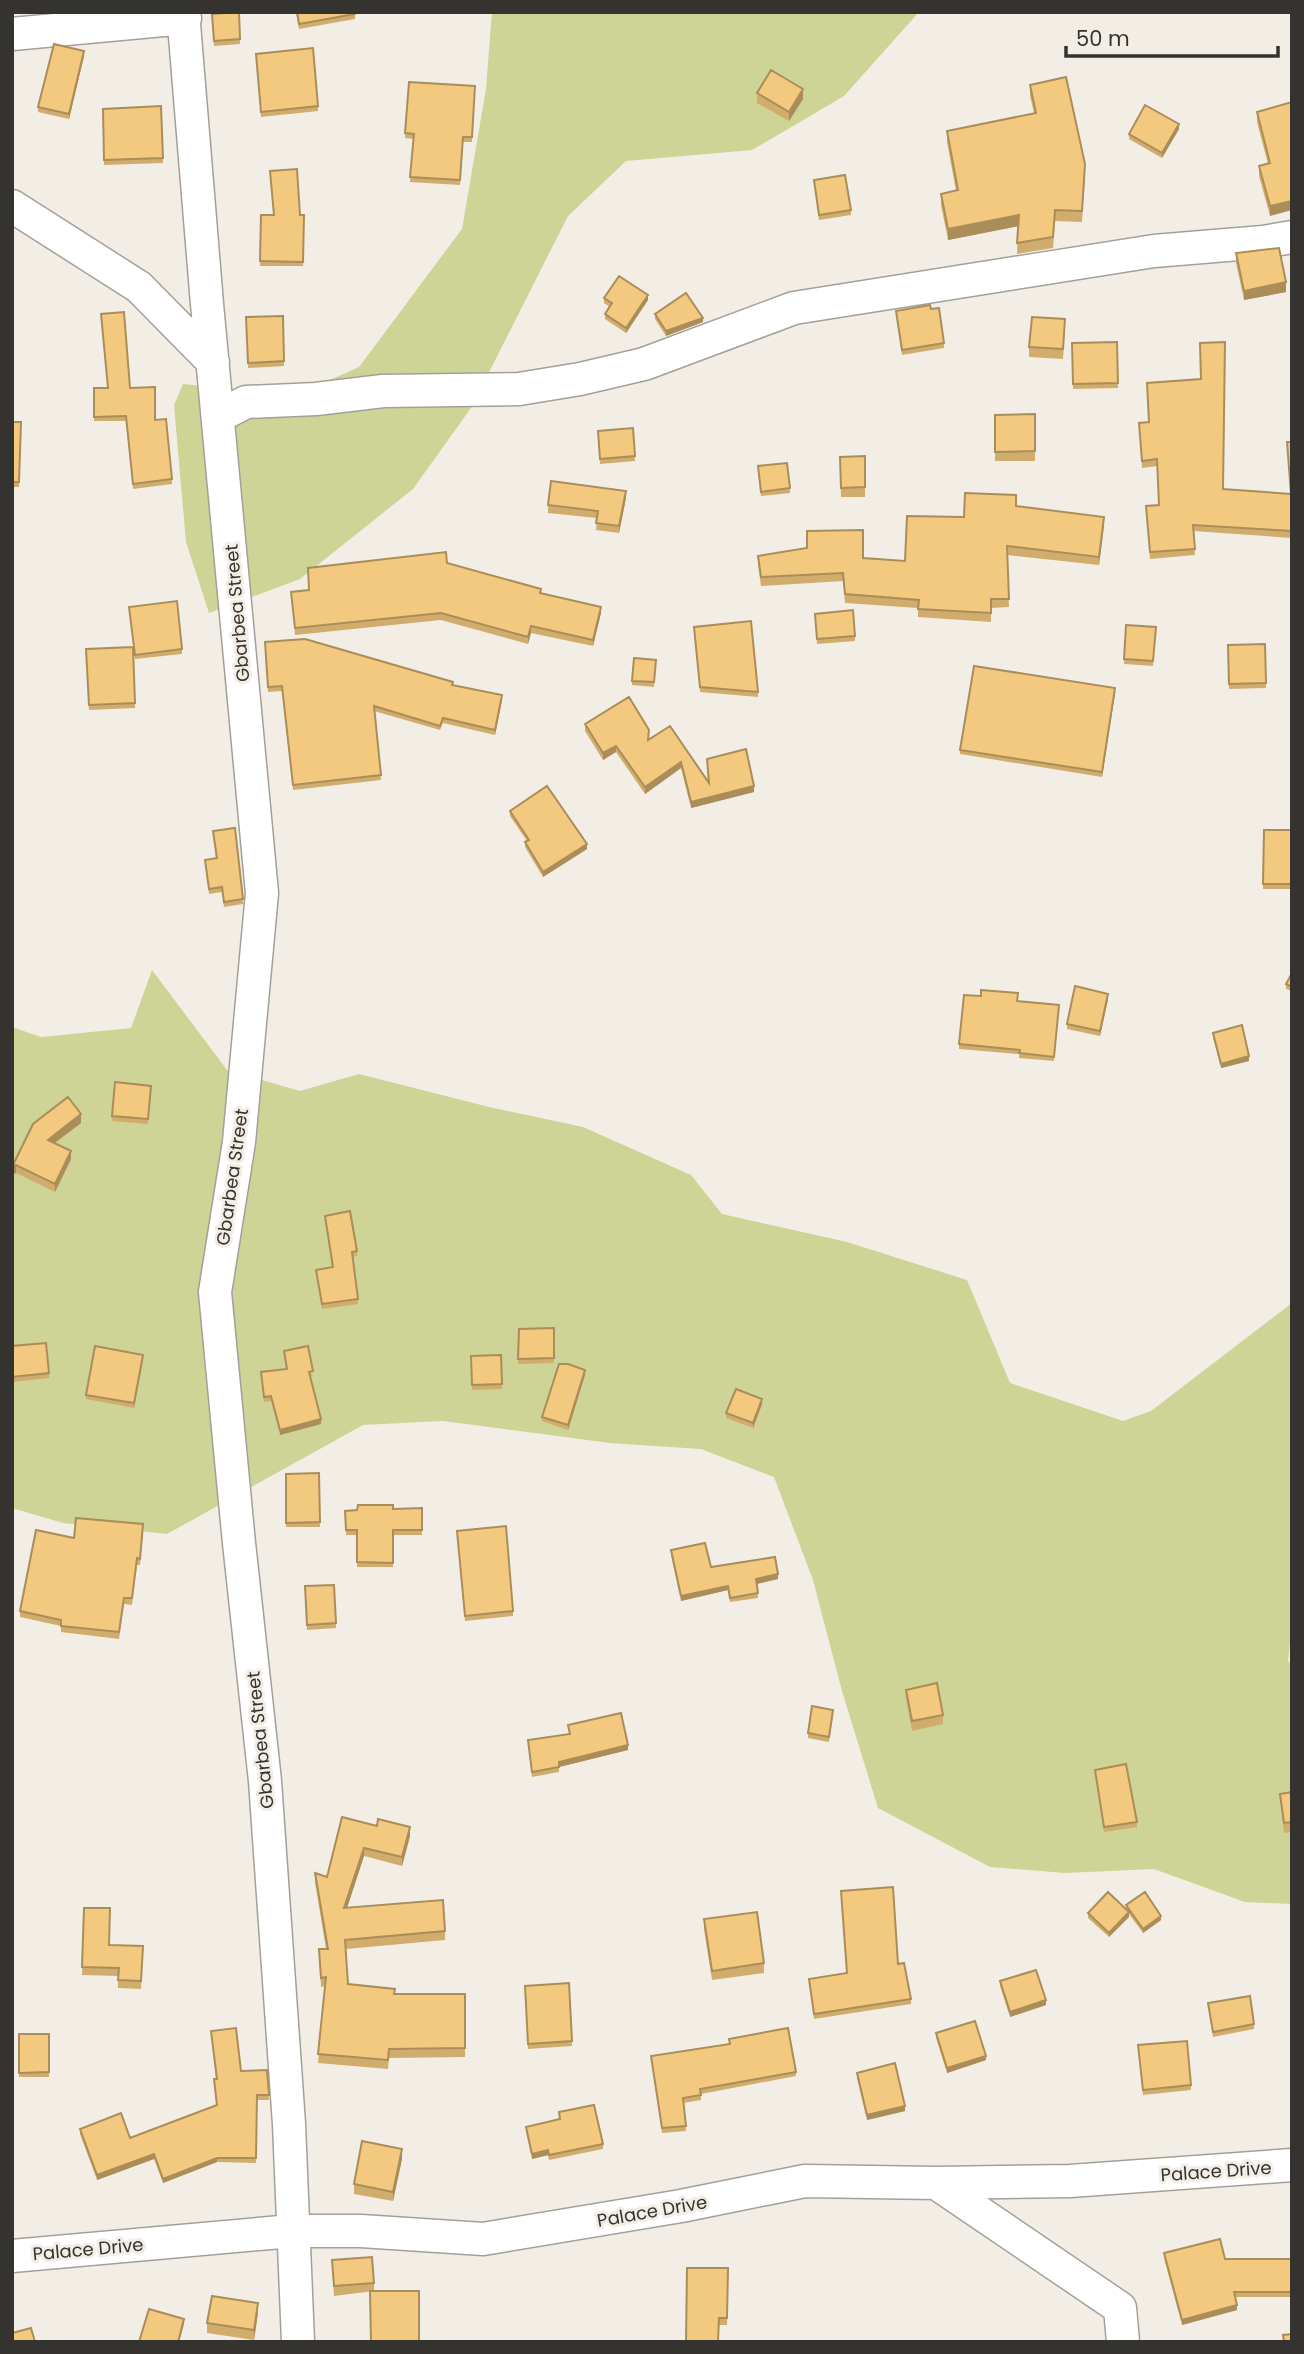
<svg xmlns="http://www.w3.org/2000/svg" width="1304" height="2354" font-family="Poppins,sans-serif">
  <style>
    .green { fill: #ced396 }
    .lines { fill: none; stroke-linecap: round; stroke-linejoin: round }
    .minor-casing { stroke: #a4a098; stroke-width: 35 }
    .minor { stroke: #fff; stroke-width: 32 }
    .wall { fill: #d1ad6d }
    .shaded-wall { fill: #aa8d59 }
    .building { fill: #f3c97f; stroke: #aa8d59; stroke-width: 2 }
    .labels { text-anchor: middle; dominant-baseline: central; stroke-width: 6; stroke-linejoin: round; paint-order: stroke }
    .street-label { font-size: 18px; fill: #353330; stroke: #f3eee5 }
  </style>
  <rect width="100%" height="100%" fill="#f3eee5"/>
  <path class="green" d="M492,12h427l-75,84 -92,54 -126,11 -58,55 -97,192 -58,81 -113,90 -91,34 -23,-71 -12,-137 9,-21 59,6 45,9 72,-32 103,-138 24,-140z
    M152,970l75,100 73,21 59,-17 130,33 94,20 108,48 31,39 125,28 120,38 43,103 113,38 28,-10 141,-108v323l-4,35 4,4v239l-47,-2 -91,-33 -89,4 -75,-6 -112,-59 -36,-117 -29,-111 -39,-103 -73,-28 -91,-6 -167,-22 -80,4 -196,109 -104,-11 -51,-15v-481l29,10 90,-9z"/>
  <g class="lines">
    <defs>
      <path id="minor" d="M183,12l24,292 55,589 -23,249 -24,150 24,251 26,238 24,343 9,218
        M12,34l173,-16
        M12,206l127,81 74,75
        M219,416l27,-14 70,-3 67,-8 136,-2 61,-10 64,-15 150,-56 360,-57 109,-9 29,-5
        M936,2183l184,125 3,34
        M12,2256l280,-25h69l122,8 198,-33 124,-25 131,2 134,-2 222,-16"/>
    </defs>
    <use href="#minor" class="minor-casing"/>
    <use href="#minor" class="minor"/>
  </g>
  <path class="wall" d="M239,12l1,32 -26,2 -2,-32z
    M296,12h59v7l-56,10z
    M256,54l62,52v5l-57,6z
    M84,56l-15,63 -31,-7v-5z
    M409,82l66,4 -3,56h-9l-3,43 -50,-3 3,-43 -8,-1z
    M1030,85l55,90 -3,47 -27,-1 -2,27 -36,6 1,-28 -70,14 -7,-35v-11l15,-3 -9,-49v-11l87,-18 -4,-17z
    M757,93l46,6 -14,22 -32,-18z
    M1292,102l-22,114 -11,-40v-10l9,-2 -11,-42v-10z
    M161,106l2,57 -59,2 -1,-56z
    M1179,129l-17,29 -33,-19v-5z
    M814,180l37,30v5l-32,5z
    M261,215h43l-1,51h-43z
    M1236,253l50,39 -42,8 -8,-37z
    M604,298l44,2 -22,33 -21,-14v-5l5,-7 -6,-4z
    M896,311l48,32v5l-42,7z
    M655,314l48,8 -37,14 -11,-17z
    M283,316l1,50 -36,2 -2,-51z
    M1065,329l-2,30 -34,-2v-10z
    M1117,342l1,46 -45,1 -1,-46z
    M94,388h36l25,32 17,59v5l-39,5 -7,-68h-32z
    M1035,414v47h-40v-46z
    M12,422h9l-2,65h-7z
    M1139,423l84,66 68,5 1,-52v96l-99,-7 2,24 -45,4 -4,-53 13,-1 -2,-39 -15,2z
    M633,428l2,33 -35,3 -2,-28z
    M865,456v41h-24l-1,-40z
    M758,471l32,17v5l-29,3z
    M626,498l-7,35 -23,-3 1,-12 -49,-5v-8z
    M1016,507l88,18 -5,40 -92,-10 2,52 -18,1v14l-73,-5v-9l-73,-5 -2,-22 -82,5 -3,-22v-8l105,2 42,3 59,-44z
    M447,563l154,50 -8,33 -62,-13 -3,11 -87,-24 -146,15 -4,-43 18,-2 -1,-22z
    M129,607l53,42v5l-47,5z
    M815,619l40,17v5l-38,3z
    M1126,625l30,2 -3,39 -29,-2z
    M694,632l64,60v5l-58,-5z
    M1265,644l1,44 -37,1 -1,-44z
    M265,647l188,38 49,15 -7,35 -52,-12 -3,7 -66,-19 7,69 -88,10 -11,-99 -14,1z
    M86,649l49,54v5l-46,2z
    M656,665l-2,22 -22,-2v-4z
    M1115,693l-13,84 -142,-23v-4z
    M585,724l64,16 59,42 -1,-23 47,33 -63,16 -10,-40 -36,26 -29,-42 -13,8 -18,-29z
    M510,811l77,38 -44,28 -18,-30v-5l2,-1 -17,-25z
    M1264,830h28v59h-29z
    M213,831l30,68v5l-19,3 -2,-15 -13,2 -4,-34 11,-1z
    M1292,973v18l-6,-2v-5z
    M1108,999l-8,37 -33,-7v-5z
    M1017,1001l42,4 -5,56 -35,-3v-4l-60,-5v-5z
    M1213,1033l36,28 -28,7 -8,-30z
    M151,1086l-3,38 -36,-3v-5z
    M81,1123l-26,20 16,16 -16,33 -39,-19 -4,-7z
    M325,1216l32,35v5l-5,1 6,47 -36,5 -6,-39 16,-3z
    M554,1328v35l-36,1 1,-35z
    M12,1346l37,27v5l-37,4z
    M284,1351l29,25h-3l11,48 -41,11 -9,-34 -7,1 -3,-30 25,-3z
    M501,1355l1,34 -30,1 -1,-34z
    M143,1359l-9,49 -48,-9v-4z
    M585,1375l-17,55 -26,-9v-4z
    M762,1404l-9,24 -27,-10v-5z
    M319,1473l1,54h-34v-53z
    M422,1508v27h-29v32h-36v-32h-11l-1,-24z
    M143,1530l-3,35h-3l-5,40 -8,-1 -5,35 -58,-7v-6l-41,-9v-6l54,-73z
    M457,1536l56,75v5l-48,5z
    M671,1550l40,17 67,12 -21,5 1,14 -28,4 -2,-12 -47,11 -10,-46z
    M334,1585l2,43 -29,2 -2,-44z
    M906,1690l37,25v9l-31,7 -6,-32z
    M833,1715l-4,27 -21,-4v-5z
    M568,1725l60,25 -69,17v5l-27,5 -4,-37 41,-6z
    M1095,1770l42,52v5l-33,5z
    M1292,1792v40l-8,1 -4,-39z
    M342,1817l68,19 -8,30 -38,-10 -17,52 98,23v9l-99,9 2,35 47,10h70v63l-76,1 -1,11 -70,-6 7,-77 -4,1 -2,-38h7l-11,-67v-9l12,4z
    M1126,1905l35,15 -18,13 -14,-19v3l-20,20 -21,-19v-5l38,-4z
    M84,1908l25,37 34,1 -2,43 -23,-1v-12l-36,-1z
    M704,1919l60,44v10l-52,7 -8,-51z
    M898,1964l13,35v5l-97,15 -5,-40z
    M1000,1981l46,24 -36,12 -10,-31z
    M569,1983l3,63 -44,3 -3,-63z
    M1208,2003l46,21v5l-41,8z
    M211,2031l30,40 26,-1 2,30h-12l-1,63 -39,-1 -54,21 -9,-24 -57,21 -17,-46v-5l50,9 86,-33 -2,-26h2z
    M936,2033l50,27 -39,13 -11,-35z
    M19,2034h30v43h-30z
    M729,2039l67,33v4l-95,18v6l-18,3 3,28 -24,2 -11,-77 78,-12z
    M1138,2050l53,35v5l-48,5z
    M857,2073l48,38 -38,9 -10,-42z
    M559,2112l44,32v5l-54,11 -1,-5 -16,4 -6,-27v-5l33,-8z
    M402,2159l-9,42 -39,-7v-10z
    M1164,2253l61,6h67v38h-57l2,13 -55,15 -18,-67z
    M332,2260l42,23v8l-40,5z
    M728,2268l-1,57h-8l-33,17z
    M258,2313l-4,27 -47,-7v-10z"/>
  <path class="shaded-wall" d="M84,51v5l-15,63v-5z
    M803,89v10l-14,22v-9z
    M1179,124v5l-17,29v-5z
    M1292,201v9l-22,6v-10z
    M1019,215v11l-71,14v-11z
    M1286,282v10l-42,8v-9z
    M648,295v5l-22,33v-5z
    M703,318v4l-37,14v-5z
    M626,491v7l-7,35v-7z
    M1104,517v8l-5,40v-8z
    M601,607v6l-8,33v-6z
    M531,626v7l-3,11v-7z
    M1115,688v5l-13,84v-5z
    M502,695v5l-7,35v-5z
    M616,746v6l-13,8v-7z
    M681,762v6l-36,26v-7z
    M754,786v6l-63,16v-6z
    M587,844v5l-44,28v-5z
    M1108,994v5l-8,37v-5z
    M1249,1056v5l-28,7v-4z
    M81,1114v9l-33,25v-8z
    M71,1151v8l-16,33v-8z
    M16,1165v8l-4,2v-8z
    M143,1355v4l-9,49v-5z
    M585,1370v5l-17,55v-5z
    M762,1399v5l-9,24v-5z
    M321,1419v5l-41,11v-5z
    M778,1574v5l-22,5v-5z
    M728,1586v4l-47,11v-5z
    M628,1745v5l-69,17v-5z
    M410,1827v9l-8,30v-9z
    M364,1848v8l-20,61v-9z
    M1129,1912v5l-20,20v-4z
    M1161,1916v4l-18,13v-4z
    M1046,2000v5l-36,12v-5z
    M986,2056v4l-39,13v-5z
    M905,2106v5l-38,9v-5z
    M402,2149v10l-9,42v-9z
    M548,2150v5l-16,4v-5z
    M154,2154v5l-57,21v-5z
    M217,2158v4l-54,21v-4z
    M258,2303v10l-4,27v-10z
    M1237,2305v5l-55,15v-5z
    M184,2319v5l-5,18h-1z"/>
  <path class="building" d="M239,12l1,27 -26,2 -2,-27z
    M297,12h58v2l-56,10z
    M54,44l30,7 -15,63 -31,-7z
    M313,48l5,58 -57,6 -5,-58z
    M771,70l32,19 -14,23 -32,-19z
    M1066,77l19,87 -3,47 -27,-1 -2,27 -36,6 2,-28 -71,14 -7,-35 17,-4 -11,-59 89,-18 -6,-28z
    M409,82l66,4 -3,51h-9l-3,43 -50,-3 4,-43 -9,-1z
    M1292,102v99l-22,5 -11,-40 11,-3 -13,-51z
    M1145,105l34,19 -17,29 -33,-19z
    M161,106l2,52 -59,2 -1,-51z
    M297,169l3,46h4l-1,47 -43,-1 1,-46h13l-4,-44z
    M845,175l6,35 -32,5 -5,-35z
    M1279,248l7,34 -42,9 -8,-38z
    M619,276l29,19 -22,33 -21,-14 7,-11 -8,-5z
    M686,293l17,25 -37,13 -11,-17z
    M930,305l1,4 8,-1 5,35 -42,7 -6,-39z
    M124,312l6,76 25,-1v33l11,-1 6,60 -39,5 -7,-68 -32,1v-29h14l-7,-74z
    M283,316l1,45 -36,2 -2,-46z
    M1032,317l33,2 -2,30 -34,-2z
    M1117,342l1,41 -45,1 -1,-41z
    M1225,342l-2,147 68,5 -4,-52h5v89l-99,-6 2,24 -45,3 -4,-46 13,-1 -2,-46 -15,2 -3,-38 10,-1 -2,-39 54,-4 -1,-36z
    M1035,414v37l-40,1v-37z
    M12,422h9l-2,60h-7z
    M633,428l2,28 -35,3 -2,-28z
    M865,456v31l-24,1 -1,-31z
    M787,463l3,25 -29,4 -3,-26z
    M551,481l75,10 -7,35 -23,-3 2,-12 -50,-6z
    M965,493l51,2v11l88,11 -5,40 -92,-11 2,53h-18v14l-73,-4 1,-9 -74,-6 -2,-21 -82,4 -3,-21 49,-8v-17l56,-1v28l42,3 2,-45 57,1z
    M446,552l1,11 94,26 -1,4 61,14 -8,33 -62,-14 -3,11 -87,-24 -146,15 -4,-36 18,-2 -1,-22z
    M177,601l5,48 -47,6 -6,-48z
    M853,610l2,26 -38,3 -2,-25z
    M751,621l7,71 -58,-5 -6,-60z
    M1126,625l30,2 -3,34 -29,-2z
    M305,639l148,43 -1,3 50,10 -7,35 -52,-12 -3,8 -66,-20 7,69 -88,10 -11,-99 -14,1 -3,-45z
    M1265,644l1,39 -37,1 -1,-39z
    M133,647l2,56 -46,2 -3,-56z
    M634,658l22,2 -2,22 -22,-1z
    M974,666l141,22 -13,84 -142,-22z
    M629,697l20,33 -1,10 22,-14 39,57 -2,-24 39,-10 8,37 -63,16 -10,-40 -36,25 -29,-41 -13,7 -18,-29z
    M547,786l40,58 -44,28 -18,-30 4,-2 -19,-29z
    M235,828l8,71 -19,3 -2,-15 -13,2 -4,-29 12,-2 -4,-27z
    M1264,830h28v54h-29z
    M1292,973v14l-6,-3z
    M1075,986l33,8 -8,37 -33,-7z
    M981,990l37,3 -1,8 42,4 -5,52 -35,-4 1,-3 -61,-6 5,-49 17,1z
    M1242,1025l7,31 -28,8 -8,-31z
    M115,1082l36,4 -3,33 -36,-3z
    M68,1097l13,17 -33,26 23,11 -16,33 -39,-19 -4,2 21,-43z
    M350,1211l7,40 -5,1 6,47 -36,5 -6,-34 17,-3 -8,-51z
    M554,1328v30l-36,1 1,-30z
    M46,1343l3,30 -37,4v-31z
    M95,1346l48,9 -9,48 -48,-8z
    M308,1346l5,25 -4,1 12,47 -41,11 -9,-34 -7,1 -3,-25 26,-3 -3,-18z
    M501,1355l1,29 -30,1 -1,-29z
    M559,1364h9l17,6 -17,55 -26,-8z
    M736,1389l26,10 -9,24 -27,-10z
    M319,1473l1,49 -34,1v-49z
    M358,1505h35v4l29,-1v22h-29v33l-36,-1v-32h-11l-1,-19 12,-1z
    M76,1518l67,6 -3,35 -3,-1 -5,40h-8l-5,34 -58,-6v-6l-41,-9 16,-81 38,8z
    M506,1526l7,85 -48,5 -8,-85z
    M705,1543l6,24 64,-10 3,17 -22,5 2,14 -28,5 -2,-12 -47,10 -10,-46z
    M334,1585l2,38 -29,2 -2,-39z
    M937,1683l6,32 -31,6 -6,-31z
    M812,1706l21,4 -4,27 -21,-4z
    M621,1713l7,32 -69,17v5l-27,5 -4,-32 42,-6 -2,-9z
    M1126,1764l11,58 -33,5 -9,-57z
    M1292,1792v30l-8,1 -4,-29z
    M342,1817l35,9 1,-7 32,8 -8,30 -38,-9 -20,60 99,-8 2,31 -100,9 3,44 47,5 -1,5h71v54l-76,1 -1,11 -70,-6 8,-77 -5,1 -2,-29h9l-13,-76 12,4z
    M893,1887l5,77 6,-1 7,36 -97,15 -5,-35 38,-6 -6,-82z
    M1108,1892l21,20 -20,21 -21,-20z
    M1145,1892l16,24 -18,13 -17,-24z
    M84,1908h26l-1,37 34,1 -2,35 -23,-1 1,-12 -37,-1z
    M757,1912l7,51 -52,8 -8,-52z
    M1036,1970l10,30 -36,12 -10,-31z
    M569,1983l3,58 -44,3 -3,-58z
    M1250,1996l4,28 -41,8 -5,-29z
    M975,2021l11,35 -39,12 -11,-35z
    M236,2028l5,43 26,-1 2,25h-12l-1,63h-39l-54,21 -9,-25 -57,21 -17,-46 41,-16 9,25 87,-33 -3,-26h3l-6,-48z
    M788,2028l8,44 -96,17 1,6 -18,3 3,28 -24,2 -11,-72 79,-12 -1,-5z
    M19,2034h30v38l-30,1z
    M1187,2041l4,44 -48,5 -5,-45z
    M895,2063l10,43 -38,9 -10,-42z
    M594,2105l9,39 -54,11 -1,-5 -16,4 -6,-27 34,-8 -1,-7z
    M362,2141l40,8 -9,43 -39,-8z
    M1220,2239l5,20h67v33h-58l3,13 -55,15 -18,-67z
    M372,2257l2,26 -40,3 -2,-26z
    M687,2268h41l-1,50h-8l-1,24h-32z
    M370,2291h49v51h-48z
    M212,2296l46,7 -4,27 -47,-7z
    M149,2309l35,10 -6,23h-39z
    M31,2328l4,14h-23v-9z
    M1292,2334v8h-8l-1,-7z"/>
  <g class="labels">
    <g class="street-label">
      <text transform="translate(237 613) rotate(-95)">Gbarbea Street</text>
      <text transform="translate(232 1177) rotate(-82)">Gbarbea Street</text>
      <text transform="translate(260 1740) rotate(-96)">Gbarbea Street</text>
      <text transform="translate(1216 2171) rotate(-4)">Palace Drive</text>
      <text transform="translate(652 2211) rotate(-10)">Palace Drive</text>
      <text transform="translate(88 2249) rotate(-5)">Palace Drive</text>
    </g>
  </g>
  <rect width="1304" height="2354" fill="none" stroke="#353330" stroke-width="28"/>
  <path d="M1066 46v10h212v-10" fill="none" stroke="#353330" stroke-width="3.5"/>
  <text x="1076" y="46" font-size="21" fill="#353330" stroke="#f3eee5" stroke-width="5" paint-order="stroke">50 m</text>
</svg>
